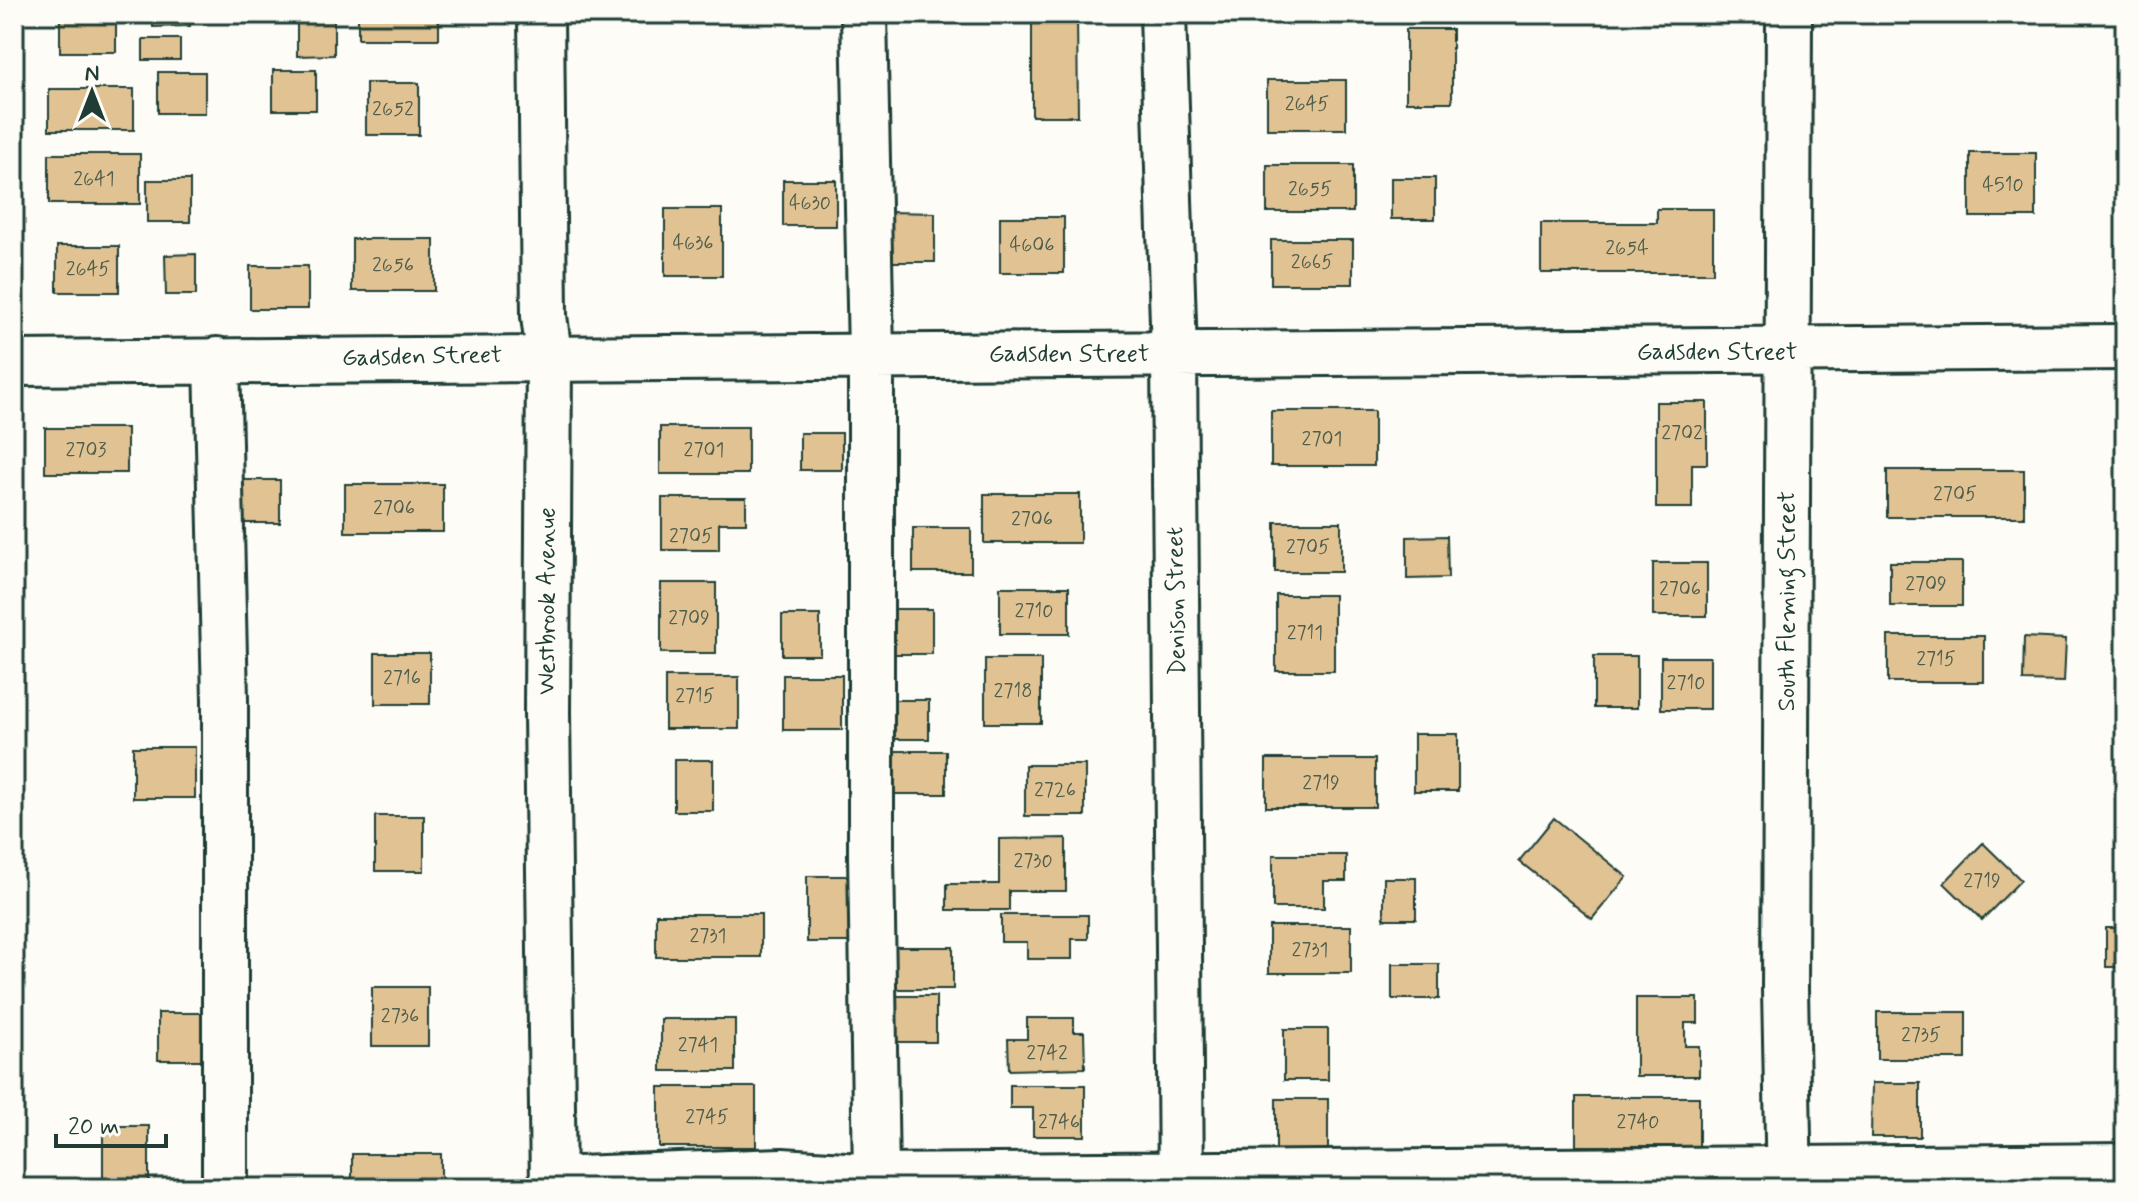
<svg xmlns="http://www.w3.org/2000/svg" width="2139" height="1202" font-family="Mynerve,sans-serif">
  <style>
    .building { fill: #e0c293; stroke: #1f3d34; stroke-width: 2 }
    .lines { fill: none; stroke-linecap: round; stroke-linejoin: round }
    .minor-casing { stroke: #1f3d34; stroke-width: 50 }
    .minor { stroke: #fdfcf7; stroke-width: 44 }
    .labels { text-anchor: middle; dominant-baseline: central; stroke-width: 8; stroke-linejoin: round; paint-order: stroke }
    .number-label { font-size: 20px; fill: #4f5e4c }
    .street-label { font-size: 24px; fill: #1f3d34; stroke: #fdfcf7 }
  </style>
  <rect width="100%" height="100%" fill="#fdfcf7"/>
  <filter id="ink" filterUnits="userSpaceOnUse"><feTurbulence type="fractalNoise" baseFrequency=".0125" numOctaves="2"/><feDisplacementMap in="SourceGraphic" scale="16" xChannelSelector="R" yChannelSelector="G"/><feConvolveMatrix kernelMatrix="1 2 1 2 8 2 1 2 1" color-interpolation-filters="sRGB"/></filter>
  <g filter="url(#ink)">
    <path class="building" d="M60,14h56v38h-56z
      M153,14h37v12l-37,1z
      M358,14h81v25h-81z
      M1032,14h45l1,102h-46z
      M1978,14h27v8h-27z
      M334,20v35l-37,1v-35z
      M1406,29h46v73h-46z
      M143,39h37v21h-37z
      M273,70h43v40h-43z
      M158,72h47v41h-47z
      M1267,80h79v49h-79z
      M2118,82h7v38h-6z
      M366,83h53v52h-53z
      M49,89h85v41h-85z
      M1970,153h66v64h-66z
      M49,154h91v50h-91z
      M1267,165h86v47h-86z
      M1391,178h44v41h-44z
      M147,180h43v42h-43z
      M783,180h53v46h-53z
      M665,209h57v67h-57z
      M1657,209h56v64h-172v-50h116z
      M891,212l44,1v49h-45z
      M1000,217h64v56h-64z
      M352,239h82v52h-82z
      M1271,240h82v44h-82z
      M57,246h62v46h-62z
      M196,254v41h-30l-1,-40z
      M250,266h58v43h-58z
      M1656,402h51v62h-15v44h-36z
      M1271,411h103v55h-103z
      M660,427h88v47h-88z
      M45,428h82v45h-82z
      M800,433h42v37h-42z
      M1887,470h137v47h-137z
      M240,480h40v43h-40z
      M345,484h98v48h-98z
      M984,494h96v49h-96z
      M662,498h84v25h-27v27h-57z
      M1275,522h66v50h-66z
      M913,528h58v44h-58z
      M1447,536l1,42 -41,1v-42z
      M1890,562h72v44h-72z
      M1653,563h54v53h-54z
      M661,583h55v70h-55z
      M1000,587h69v47h-69z
      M1276,595h58v76h-58z
      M888,609h44v45h-44z
      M782,615h38v40h-38z
      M1888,636h96v46h-96z
      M2024,637l42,2 -2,43 -41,-1z
      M375,653h55v51h-55z
      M1594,656h43v52h-43z
      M1661,657h49v52h-49z
      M985,659h56v64h-56z
      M783,675h59v55h-59z
      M665,677h74v52h-74z
      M884,700h45v39h-45z
      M2122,726h3v41h-3z
      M1414,734h44v57h-44z
      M133,747h62v51h-62z
      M890,751h56v43h-56z
      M1266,759h109v48h-109z
      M674,760h39v51h-39z
      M1025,765h60v51h-60z
      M375,816h49v55h-49z
      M1554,818l73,59 -35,42 -73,-58z
      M1066,838v53h-57v19h-62v-26h52v-45z
      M1983,843l38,37 -39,40 -38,-37z
      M1273,855h73v26h-22v27h-51z
      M807,876h43v66h-43z
      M1384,878h32v41h-32z
      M656,914h105v43h-105z
      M1001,915h87v24h-16v20h-45v-17h-26z
      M1269,926h82v47h-82z
      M2106,928h19v39h-19z
      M888,947h65v42h-65z
      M1392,964h47v35h-47z
      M372,987h56v59h-56z
      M890,996h46v46h-46z
      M1636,998h62v25h-13v23h14v30h-63z
      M1877,1012h89v47h-89z
      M158,1013h43v47h-43z
      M1027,1018h47v14h10l1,36 -76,2 -1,-31h19z
      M661,1019h74v52h-74z
      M1284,1029h44v51h-44z
      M1872,1083h48v54h-49z
      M1010,1085h75v51h-52v-28h-23z
      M659,1087h97v60h-97z
      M1576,1097h123v49h-123z
      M1276,1099h52v53h-52z
      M103,1126h46v62h-46z
      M352,1154h89v34h-89z
      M249,1182h59v6h-59z"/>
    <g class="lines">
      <defs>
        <path id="minor" d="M541,14l3,302 5,39 -2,358 6,475
          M864,14l7,340v501l5,322
          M1163,14l11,340 7,834
          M217,360l8,339v489
          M14,363c704,-10 1407,-6 2111,-16
          M553,1180l229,-9 94,6 1249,-11
          M1789,1188l-4,-198 4,-976"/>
      </defs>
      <use href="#minor" class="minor-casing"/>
      <use href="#minor" class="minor"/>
    </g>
  </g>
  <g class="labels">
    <g class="number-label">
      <text x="1307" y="104">2645</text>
      <text x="393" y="109">2652</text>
      <text x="94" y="179">2641</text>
      <text x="2003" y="185">4510</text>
      <text x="1310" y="189">2655</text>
      <text x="810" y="203">4630</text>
      <text x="693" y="243">4636</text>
      <text x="1032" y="245">4606</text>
      <text x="1627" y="248">2654</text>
      <text x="1312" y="262">2665</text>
      <text x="393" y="265">2656</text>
      <text x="88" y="269">2645</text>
      <text x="1682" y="433">2702</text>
      <text x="1322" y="439">2701</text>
      <text x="86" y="450">2703</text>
      <text x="704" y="450">2701</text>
      <text x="1955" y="494">2705</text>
      <text x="394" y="508">2706</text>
      <text x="1032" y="519">2706</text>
      <text x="691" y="536">2705</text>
      <text x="1308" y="547">2705</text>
      <text x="1926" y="584">2709</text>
      <text x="1680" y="589">2706</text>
      <text x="1034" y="611">2710</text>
      <text x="689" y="618">2709</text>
      <text x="1305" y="633">2711</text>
      <text x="1936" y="659">2715</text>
      <text x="402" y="678">2716</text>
      <text x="1686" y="683">2710</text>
      <text x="1013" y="691">2718</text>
      <text x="695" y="696">2715</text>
      <text x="1321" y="783">2719</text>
      <text x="1055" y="790">2726</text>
      <text x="1033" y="861">2730</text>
      <text x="1982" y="881">2719</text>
      <text x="708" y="936">2731</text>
      <text x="1310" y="950">2731</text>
      <text x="400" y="1016">2736</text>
      <text x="1921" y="1035">2735</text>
      <text x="698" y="1045">2741</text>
      <text x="1047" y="1053">2742</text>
      <text x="707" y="1117">2745</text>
      <text x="1059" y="1122">2746</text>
      <text x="1638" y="1122">2740</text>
    </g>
    <g class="street-label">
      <text x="1717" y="352">Gadsden Street</text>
      <text x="1069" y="354">Gadsden Street</text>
      <text transform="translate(422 357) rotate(-1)">Gadsden Street</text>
      <text transform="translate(547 601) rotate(-90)">Westbrook Avenue</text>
      <text transform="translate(1177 601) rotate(-91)">Denison Street</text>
      <text transform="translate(1787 601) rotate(-90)">South Fleming Street</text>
    </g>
  </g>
  <rect width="2139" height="1202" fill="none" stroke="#fdfcf7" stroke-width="48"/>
  <rect x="24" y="24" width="2091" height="1154" fill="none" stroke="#1f3d34" stroke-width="3" filter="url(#ink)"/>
  <g transform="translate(92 92)" stroke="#fdfcf7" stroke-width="6" paint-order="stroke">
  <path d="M0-6L14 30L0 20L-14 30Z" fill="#1f3d34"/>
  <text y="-12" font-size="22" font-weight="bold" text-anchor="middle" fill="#1f3d34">N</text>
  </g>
  <path d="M56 1134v12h110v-12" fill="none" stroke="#1f3d34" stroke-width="4"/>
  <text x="68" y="1134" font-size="24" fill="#1f3d34" stroke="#fdfcf7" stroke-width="6" paint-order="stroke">20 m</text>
</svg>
